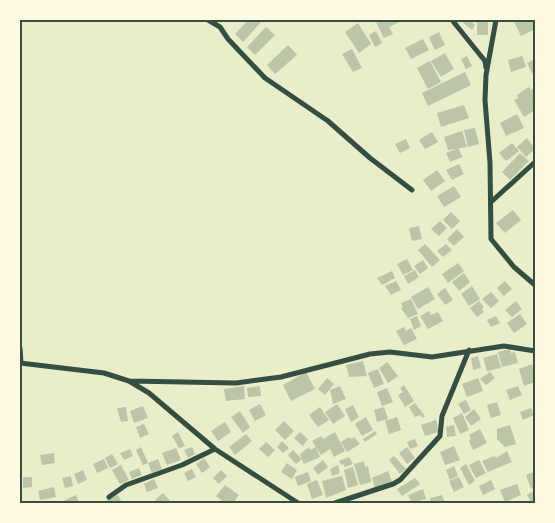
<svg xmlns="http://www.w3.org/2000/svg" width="555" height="523" font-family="Poppins,sans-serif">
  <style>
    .building { fill: #bcc5a7 }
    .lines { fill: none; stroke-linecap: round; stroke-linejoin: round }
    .minor { stroke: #344e41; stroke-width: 5 }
    .neatline { fill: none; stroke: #344e41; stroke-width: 2 }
  </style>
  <rect width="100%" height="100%" fill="#e9edc9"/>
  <path class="building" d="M248,20l14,1 -19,21 -8,-8z
    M375,20h29l-15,7 4,7 -9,4z
    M460,20h9l6,5 -3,5z
    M477,20h11v15h-11z
    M519,20h16v9l-14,7 -7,-14z
    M358,23l13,21 -12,9 -14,-21z
    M266,27l9,8 -20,20 -8,-8z
    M376,31l6,12 -7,4 -6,-12z
    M439,32l6,13 -10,5 -6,-13z
    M423,39l6,11 -18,9 -6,-11z
    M288,45l9,10 -22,19 -8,-9z
    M352,49l10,19 -9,4 -11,-18z
    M445,53l9,16 -13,8 -10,-16z
    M467,56l5,10 -6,3 -5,-10z
    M522,56l4,11 -15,5 -3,-12z
    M535,59v20l-8,-16z
    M430,61l11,21 -13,7 -11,-21z
    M465,72l6,13 -43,21 -6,-13z
    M529,87l2,3 4,-3v23l-11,7 -10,-17 4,-2 -1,-3z
    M464,105l5,13 -28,9 -4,-14z
    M517,114l7,14 -18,8 -6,-13z
    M475,128l4,16 -11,3 -4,-17z
    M462,131l5,16 -19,3 -4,-13z
    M432,132l6,10 -13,7 -6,-9z
    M527,138l8,11 -9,8 -9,-10z
    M406,139l4,9 -10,5 -5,-9z
    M512,143l7,8 -13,10 -7,-8z
    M458,148l5,9 -13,5 -4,-9z
    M520,153l9,8 -19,19 -8,-8z
    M459,164l5,10 -12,6 -6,-10z
    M437,170l8,11 -14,10 -8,-11z
    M454,186l7,11 -17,10 -7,-11z
    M513,210l8,10 -16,13 -9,-10z
    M451,212l9,9 -8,8 -9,-9z
    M440,221l7,7 -8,8 -8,-7z
    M419,226l3,13 -10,2 -3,-13z
    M457,229l7,8 -10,9 -7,-7z
    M425,244l15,16 -8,7 -14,-17z
    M446,244l6,6 -9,7 -6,-6z
    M407,259l6,11 -10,5 -6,-11z
    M423,260l5,8 -8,6 -6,-8z
    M458,263l6,8 -16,12 -6,-9z
    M415,270l4,7 -11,7 -4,-8z
    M392,271l3,7 -13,7 -5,-7z
    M464,273l6,9 -11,9 -7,-9z
    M396,281l5,9 -10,5 -6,-9z
    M505,281l7,8 -8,7 -7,-8z
    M472,286l8,13 -11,7 -8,-12z
    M428,287l7,12 -17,10 -7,-12z
    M445,288l8,12 -8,5 -8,-11z
    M491,292l8,9 -8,7 -9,-9z
    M411,299l7,15 -10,4 -7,-10 2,-1 -2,-4z
    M479,301l5,6 -2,2 2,3 -7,5 -7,-9z
    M516,301l6,8 -10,8 -7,-7z
    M429,311l2,4 7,-3 5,9 -15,8 -8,-13z
    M520,314l7,10 -13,9 -7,-10z
    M417,316l4,10 -7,4 -4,-11z
    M496,316l4,7 -9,4 -4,-7z
    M404,327l2,4 5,-3 6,11 -13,6 -8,-14z
    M510,349l1,4 4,-1 3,11 -16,4 -4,-15z
    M497,354l4,14 -14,3 -4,-13z
    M478,356l3,12 -8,2 -2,-12z
    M363,361l4,15 -18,1 -3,-12z
    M387,362l11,14 -10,7 -9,-15z
    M532,364l3,18 -11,4 -5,-17z
    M378,369l6,15 -10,4 -6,-15z
    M306,372l9,17 -24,12 -8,-16z
    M490,372l5,6 -9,7 -6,-6z
    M327,378l7,6 -9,11 -7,-6z
    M478,378l5,13 -16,6 -5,-13z
    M404,385l10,16 -9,6 -7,-12 5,-3 -3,-4z
    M244,386l1,13 -19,2 -2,-12z
    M260,386l1,10 -13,1 -1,-9z
    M340,386l6,13 -13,5 -3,-14z
    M518,386l4,9 -12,5 -4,-10z
    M387,388l6,14 -11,4 -5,-14z
    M466,400l5,10 -7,4 -6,-10z
    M497,402l4,13 -10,3 -4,-13z
    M415,403l10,13 -2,2 -3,-3 -5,2 -4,-6 -2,-4z
    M260,404l6,11 -11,6 -6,-11z
    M337,404l8,12 -12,8 -8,-12z
    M353,405l6,12 -8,5 -6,-13z
    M143,406l5,12 -14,5 -4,-12z
    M126,407l2,14 -7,1 -4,-14z
    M320,407l9,13 -11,7 -9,-12z
    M384,407l4,12 -11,3 -3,-12z
    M531,408l3,7 -11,5 -3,-8z
    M474,409l7,10 -10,7 -6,-9z
    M240,411l10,16 -7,6 -12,-16z
    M462,413l7,17 -9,4 -7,-16z
    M366,417l7,13 -11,6 -7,-12z
    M397,417l4,13 -12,4 -4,-13z
    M436,420l3,12 -14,4 -4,-11z
    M284,421l10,10 -9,9 -10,-10z
    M225,422l6,10 -13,9 -7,-10z
    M144,424l5,10 -9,4 -4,-11z
    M454,425l2,11 -9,1 -1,-10z
    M510,425l6,19 -11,3 -8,-8v-10z
    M480,429l7,14 -14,7 -4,-9 2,-2 -2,-4z
    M375,431l2,3 -12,8 -2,-3z
    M178,432l7,14 -6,2 -7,-12z
    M300,432l8,7 -5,7 -9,-8z
    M335,432l10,19 -11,6 -4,-8 -9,6 -9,-14 9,-5 2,3z
    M246,434l6,7 -17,14 -6,-8z
    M349,437l2,2 3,-2 6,7 -13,8 -6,-10z
    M415,439l3,7 -8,3 -3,-7z
    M282,441l7,7 -6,5 -6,-6z
    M266,442l9,8 -7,7 -9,-8z
    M454,446l6,14 -15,5 -5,-13z
    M141,447l7,16 -5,2 -7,-15z
    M192,447l3,7 -7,4 -4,-8z
    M309,447l1,3 6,-3 4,10 -16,7 -4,-10z
    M407,447l8,11 -8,6 -8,-11z
    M176,448l5,12 -14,5 -5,-12z
    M130,449l3,7 -9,4 -4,-7z
    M293,450l9,9 -6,5 -8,-9z
    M507,451l5,11 -24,10 -6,-11 13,-5 3,7 -2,-5z
    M54,453l1,10 -13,2 -2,-10z
    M112,454l6,10 -8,4 -5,-10z
    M394,456l12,13 -6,5 -11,-14z
    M349,457l4,7 -8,3 -2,-3 -2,1 -2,-4z
    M204,458l6,9 -8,6 -6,-9z
    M104,459l4,9 -11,5 -4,-9z
    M158,459l4,10 -10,4 -4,-10z
    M323,460l5,7 -10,8 -5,-7z
    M479,460l7,13 -10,5 -7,-13z
    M364,461l1,6 3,-1 3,16 -11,3 -6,-21z
    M287,463l10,7 -5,9 -11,-7z
    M466,464l9,17 -6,4 -9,-17z
    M121,465l8,15 -9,4 -8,-14z
    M338,465l2,8 -8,3 -2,-7z
    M454,466l4,10 -8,4 -4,-10z
    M353,467l5,18 -10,3 -4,-18z
    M139,468l3,7 -10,4 -3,-7z
    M192,469l4,8 -8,4 -4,-8z
    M83,470l4,10 -9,4 -4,-10z
    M221,470l6,6 -8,8 -6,-6z
    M388,471l4,10 -17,7 -3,-10z
    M308,472l3,9 -13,5 -3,-9z
    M534,472l1,15 -4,2 -5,-14z
    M71,476l2,10 -8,2 -3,-10z
    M342,476l4,14 -20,8 -4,-17z
    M23,477h9v10l-9,1z
    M459,477l5,10 -10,5 -5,-11z
    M415,478l5,6 -18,12 -5,-7z
    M154,479l4,9 -11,4 -3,-8z
    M317,480l6,15 -11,4 -5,-15z
    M491,480l4,9 -12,6 -4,-9z
    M517,484l4,11 -16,7 -5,-12z
    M225,485l14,10 -6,8h-8l-9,-7z
    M54,487l2,10 -16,3 -2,-9z
    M423,489l3,10 -14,4 -4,-8z
    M535,490v12l-7,1 2,-3 -3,-5z
    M163,493l8,9 -1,1h-13l-2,-3z
    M76,495l3,8h-16v-2z
    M118,495l4,8h-13l-2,-3z
    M442,495l3,8h-14l-1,-5z"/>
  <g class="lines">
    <path class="minor" d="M208,20l12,7 8,12 37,39 63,43 42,37 42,32
      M452,20l33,41 1,7
      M496,20l-10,55 -1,25 5,63 1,76 23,28 21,18
      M491,202l44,-40
      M20,348l1,15
      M20,363l84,10 25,8 20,12 66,56 83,54
      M129,381l107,2 45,-6 89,-23 20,-2 42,5 72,-11 31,5
      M109,497l17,-12 56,-20 33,-16
      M335,503l58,-19 7,-4 40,-44 2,-20 27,-66"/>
  </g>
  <rect width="555" height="523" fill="none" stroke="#fefae0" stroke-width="42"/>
  <rect x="21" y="21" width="513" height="481" class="neatline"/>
</svg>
